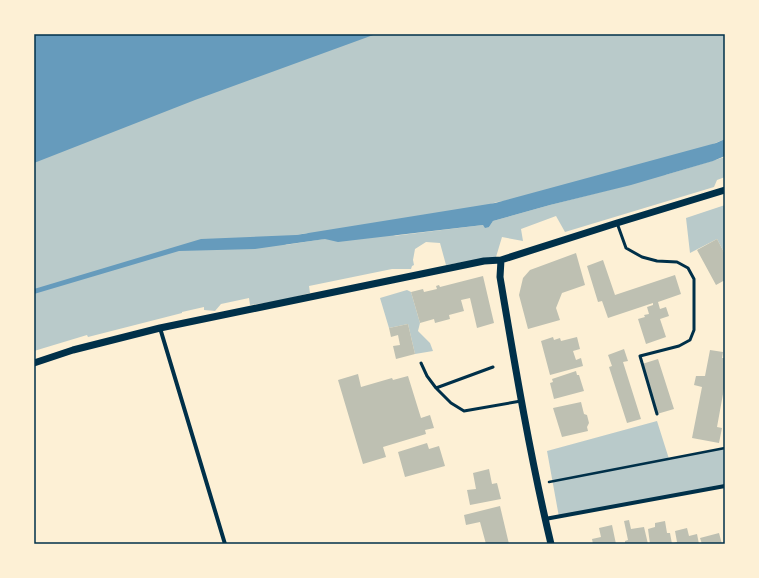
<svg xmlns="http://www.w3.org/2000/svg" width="759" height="578" font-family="'Roboto Condensed',sans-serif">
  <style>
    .green { fill: #b9caca; fill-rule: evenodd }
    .water { fill: #669bbc }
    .building { fill: #bec0b2 }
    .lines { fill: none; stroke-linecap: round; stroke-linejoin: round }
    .path { stroke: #003049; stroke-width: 2.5 }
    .service { stroke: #003049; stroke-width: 3 }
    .minor { stroke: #003049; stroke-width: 4 }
    .tertiary { stroke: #003049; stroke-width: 7 }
    .neatline { fill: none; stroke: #003049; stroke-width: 1.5 }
  </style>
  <rect width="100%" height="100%" fill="#fdf0d5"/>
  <path class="green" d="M355,34h370v105l-12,5 -48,31 60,-18v20l-8,3 -3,7 -149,45 -9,-16 -35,13 2,12 -21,-4 -6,20 -50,8 -6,-22 -14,-1 -11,7 -2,11 1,5 -2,1 -1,3h-19l-83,17 1,7 -31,8 -29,4 -1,-7 -28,6 -6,7 -11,-1v-3l-22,5v1l-94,24 -1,-2 -53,16v-196zM624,186l-74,19 -57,16 -4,6 -6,-2 -90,11 104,-34zM307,233l17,6 -39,6 11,-10z
    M725,205v49l-8,-15 -27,14 -4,-35z
    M407,290l4,2 9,31 -2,8 12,12 3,8 -18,3 -7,-30 -19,4 -9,-30z
    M657,421l12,38 56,-11v38l-166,31 -12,-66z"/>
  <path class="water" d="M34,34h342l-181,66 -161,63z
    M725,139v17l-12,5 -82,24 -81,20 -57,16 -4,6 -4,1 -2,-3 -145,17 -13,-3 -70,10 -76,2 -145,43v-5l167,-50 95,-4 199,-32 221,-60z"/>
  <path class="building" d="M717,239l8,15v26l-9,5 -19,-35z
    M576,253l9,32 -23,8 -6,15 4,12 -32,9 -9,-34 4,-17 7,-8z
    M603,260l12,35 60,-20 6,19 -23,8 2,7 6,-2 3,9 -9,3 6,18 -20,7 -8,-25 7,-2 -1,-2 5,-1 -2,-7 6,-2v-2l-45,15 -6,-17 -4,1 -11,-36z
    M483,276l11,47 -17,5 -7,-30 -9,2 3,11 -15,4 1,4 -15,4 -1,-4 -14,4 -9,-31 12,-3 1,3 13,-3 -1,-3 3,-1 1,2z
    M408,324l7,30 -19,5 -3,-13 7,-1 -2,-10 -7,2 -2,-9z
    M553,337l1,3 6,-2 1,3 16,-4 3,12 -7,2 3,9 5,-2 2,8 -33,9 -9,-34z
    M624,349l4,12 -5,1 18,57 -14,4 -18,-56 3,-1 -4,-11z
    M710,350l13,2 -1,6h3v25l-8,44 5,1 -3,15 -27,-5 10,-51 -8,-2 2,-9h9z
    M658,359l16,50 -17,5 -15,-50z
    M576,371l1,4h2l5,16 -30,8 -4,-16 3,-1 -1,-3z
    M358,374l3,13 31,-9 1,2 15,-4 13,42 9,-3 4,13 -9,2 1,4 -43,13 3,10 -23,7 -25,-84z
    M581,402l3,12 3,1 2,8 -2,4 1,4 -26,6 -9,-29z
    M427,443l2,6 10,-3 6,20 -40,11 -7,-25z
    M489,469l3,15 5,-1 4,16 -31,6 -3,-15 9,-1 -3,-16z
    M500,506l9,38h-23l-6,-22 -14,3 -2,-10z
    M629,520l2,9 13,-2 4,17h-23v-3l3,-1 -4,-19z
    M665,521l2,12h3l2,11h-22l-2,-15 7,-2v-4z
    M612,525l4,19h-23l-1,-5 9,-2 -2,-9z
    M687,528l2,8 8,-2 2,10h-25v-1l3,-1 -2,-11z
    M719,533l3,11h-20l-2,-6z"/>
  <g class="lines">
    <path class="path" d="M549,482l176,-34"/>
    <path class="service" d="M617,223l9,25 16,9 15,4 20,1 11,6 6,11v51l-4,10 -11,6 -39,10 17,58
      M421,363l6,13 9,12 15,15 13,8 57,-10
      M436,388l57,-21"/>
    <path class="minor" d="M160,328l65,216
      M545,519l180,-33"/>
    <path class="tertiary" d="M501,260l-1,17c15,89 30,179 51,267
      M34,363l39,-13 87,-22 324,-67 17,-1 116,-37 108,-33"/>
  </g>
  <rect width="759" height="578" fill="none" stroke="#fdf0d5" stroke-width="70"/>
  <rect x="35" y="35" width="689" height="508" class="neatline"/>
</svg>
